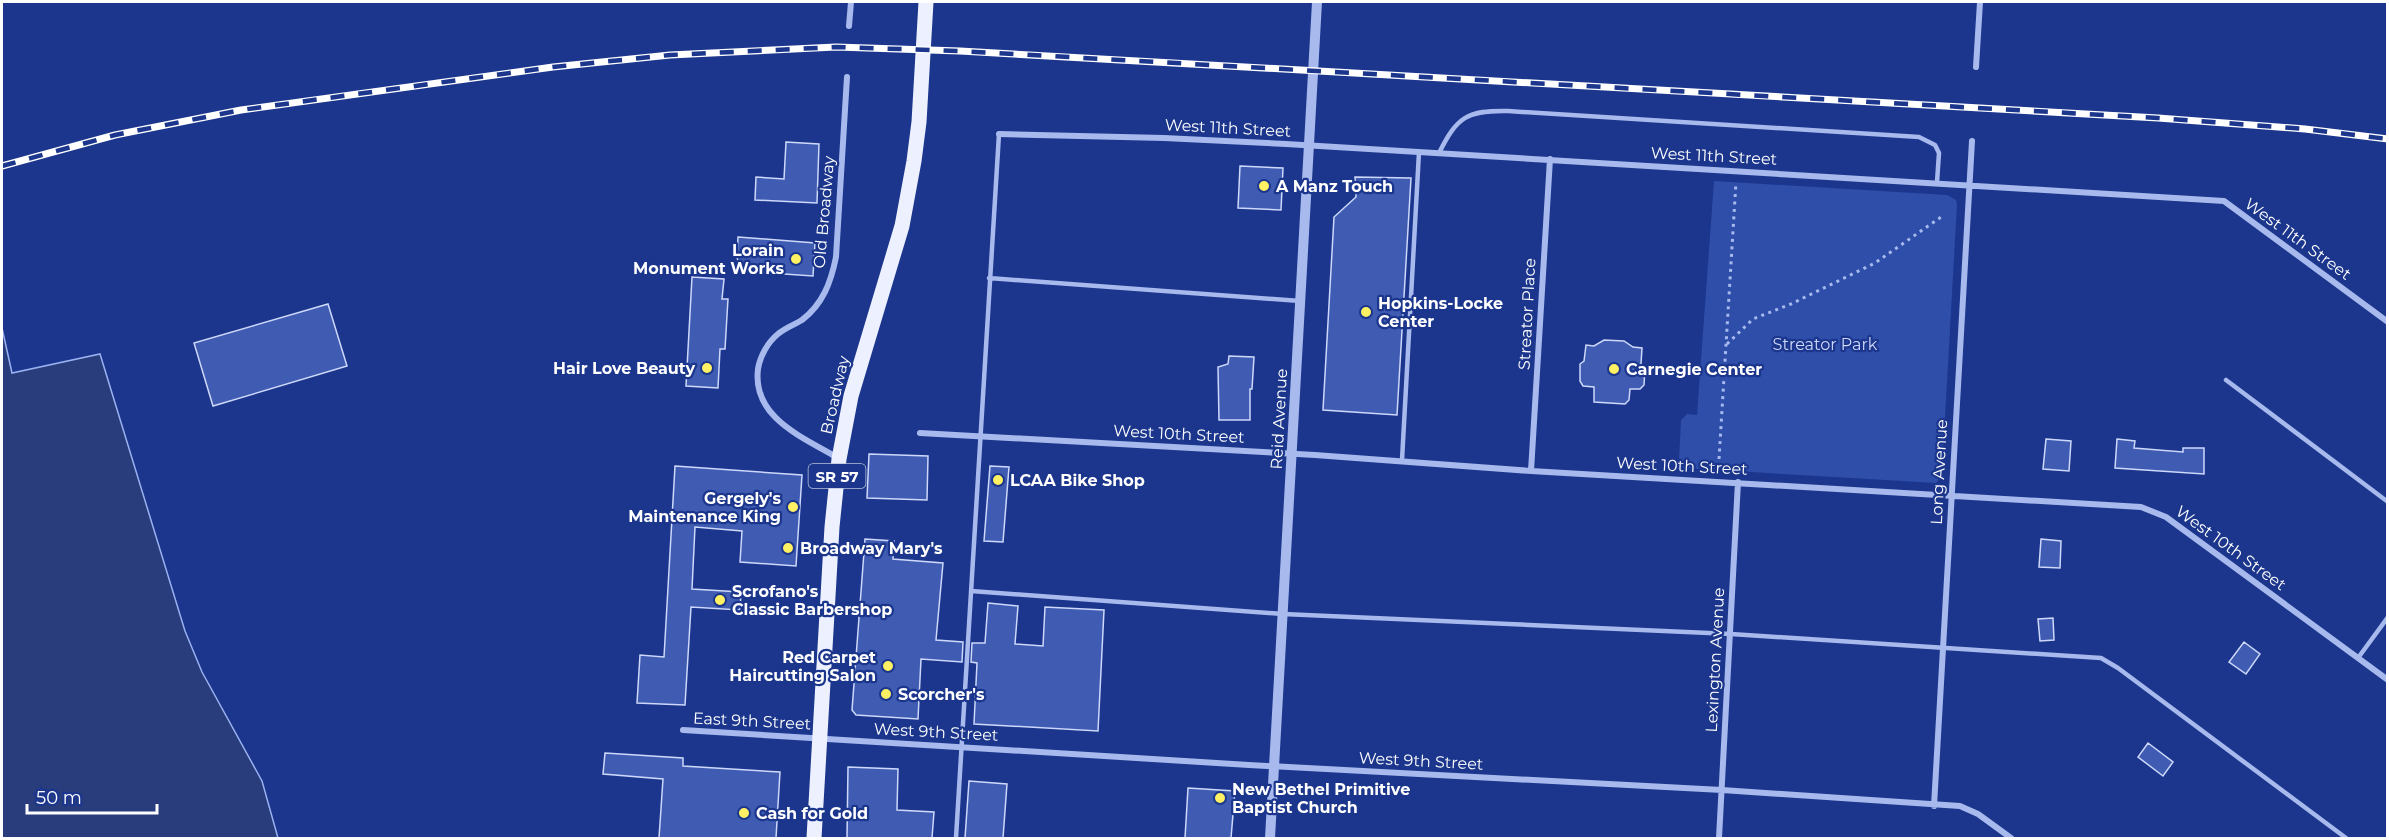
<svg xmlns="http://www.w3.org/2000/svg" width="2389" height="840" font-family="Montserrat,sans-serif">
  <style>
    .green { fill: #2e4eaa }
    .water { fill: #293d7d; stroke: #9ab1ef; stroke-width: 1.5 }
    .building { fill: #3f5cb2; stroke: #cdd8fa; stroke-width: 1.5 }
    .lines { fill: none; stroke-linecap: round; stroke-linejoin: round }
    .path { stroke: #a7b9ed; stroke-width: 3; stroke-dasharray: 3 4.5; stroke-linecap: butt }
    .service { stroke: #a7b9ed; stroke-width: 4.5 }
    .minor { stroke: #a7b9ed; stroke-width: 6 }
    .tertiary { stroke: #a7b9ed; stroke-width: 10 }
    .primary { stroke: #edf1ff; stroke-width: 15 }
    .rail-casing { stroke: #fff; stroke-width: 7 }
    .rail { stroke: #1b368c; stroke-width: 4.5; stroke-dasharray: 14; stroke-linecap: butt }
    .poi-dot { fill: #fff064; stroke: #1b368c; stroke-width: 2 }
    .labels { text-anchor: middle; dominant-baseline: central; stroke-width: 4.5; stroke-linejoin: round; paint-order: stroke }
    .shield { fill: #1b368c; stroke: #bbc3dc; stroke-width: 1.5 }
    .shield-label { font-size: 15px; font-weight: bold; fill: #fff }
    .street-label { font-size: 16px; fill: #fff; stroke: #1b368c }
    .poi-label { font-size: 16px; font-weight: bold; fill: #fff; stroke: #1b368c; text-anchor: start }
    .park-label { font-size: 16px; fill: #cdd8fa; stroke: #1b368c }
  </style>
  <rect width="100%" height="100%" fill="#1b368c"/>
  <path class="green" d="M1714,181l233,14 9,5 1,5 -14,248 -3,25 -4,5 -253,-15 -4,-8 2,-40 6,-6 10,1z"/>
  <path class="water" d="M2,328l10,45 88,-19 85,277 17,41 60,109 16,57h-276z"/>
  <path class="building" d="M786,142l33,2 -2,59 -62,-3 1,-23 28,2z
    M1240,166l43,2 -2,42 -43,-2z
    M1355,177l56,1 -14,237 -74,-5 11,-193 22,-20z
    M738,237l77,6 -2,33 -71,-5 -5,-13z
    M692,277l32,2 -2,20h6l-3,50h-5l-2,39 -32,-2z
    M328,304l19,62 -134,40 -19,-63z
    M1604,340l20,1 9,6 9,1 -1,16 4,4 -1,17 -4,4h-10l-1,11 -4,4 -31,-2v-15l-11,-1 -3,-5v-17l4,-3 2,-16 8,1z
    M1229,356l25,1 -2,32h-2v31h-31l-1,-53 10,-3z
    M2046,439l25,2 -2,30 -26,-2z
    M2117,439l18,2 -1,7 49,4v-4h21v26l-89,-6z
    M869,454l59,2 -1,44 -60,-2z
    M675,466l127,9 -6,91 -56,-4 2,-31 -47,-4 -3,62 49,3 -1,18 -49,-3 -6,98 -48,-2 3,-48 24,2z
    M990,466l19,1 -6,75 -19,-1z
    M865,539l29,2 -1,18 50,4 -7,77 27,2 -1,20 -41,-3 -3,60 -62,-4 -4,-5z
    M2041,539l20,2 -1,27 -21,-1z
    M988,603l30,3 -3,38 28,2 2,-39 59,3 -6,121 -124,-7 3,-61 -6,-1 1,-19h13z
    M2053,618l1,22 -14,1 -2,-22z
    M2244,642l16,12 -14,20 -17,-12z
    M2148,743l25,19 -10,14 -25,-19z
    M605,753l78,5v8l97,6 -4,66h-117l4,-59 -60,-5z
    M848,767l50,2 -1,41 37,2 -2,26h-85z
    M969,781l38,3 -4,54h-38z
    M1188,788l47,3 -4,47h-46z"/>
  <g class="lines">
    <path class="path" d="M1727,344l26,-25 38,-15 84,-41 69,-48
      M1719,459l17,-277"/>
    <path class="service" d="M1439,153c18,-36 28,-43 69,-42l411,26 16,8 4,8 -2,29
      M989,278l311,23
      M2226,380l162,122
      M1402,460l17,-308
      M971,591l312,23 448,20 370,24 17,10 228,170
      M2358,658l30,-41
      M956,838l43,-704"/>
    <path class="minor" d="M849,26l2,-24
      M1976,67l4,-65
      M999,134l165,4 122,6 938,57 164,121
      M920,433l395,22 216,16 610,36 25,10 222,163
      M838,458c-35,-21 -86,-40 -80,-89 2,-13 10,-27 20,-35 7,-6 16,-9 24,-14 21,-16 29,-38 34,-63l11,-180
      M1531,471l19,-312
      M683,730l566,35 473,25 238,16 18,8 33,24
      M1934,806l38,-665
      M1719,838l19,-356"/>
    <path class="tertiary" d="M1270,838l47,-836"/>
    <path class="primary" d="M814,838l18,-311 7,-68 12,-63 51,-170 12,-65 5,-39 7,-120"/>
    <defs>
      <path id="rail" d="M2,166l113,-31 126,-25 312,-43 117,-12 166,-8 124,4 1198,67 147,11 83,10"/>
    </defs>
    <use href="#rail" class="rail-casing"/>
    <use href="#rail" class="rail"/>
  </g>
  <g class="poi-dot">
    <circle cx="1264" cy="186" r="6"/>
    <circle cx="796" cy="259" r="6"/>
    <circle cx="1366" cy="312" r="6"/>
    <circle cx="707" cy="368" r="6"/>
    <circle cx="1614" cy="369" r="6"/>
    <circle cx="998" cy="480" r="6"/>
    <circle cx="793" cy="507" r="6"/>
    <circle cx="788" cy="548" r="6"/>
    <circle cx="720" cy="600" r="6"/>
    <circle cx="888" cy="666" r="6"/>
    <circle cx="886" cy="694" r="6"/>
    <circle cx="1220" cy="798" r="6"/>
    <circle cx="744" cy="813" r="6"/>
  </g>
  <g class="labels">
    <rect class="shield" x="808.5" y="464" width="57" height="24" rx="4.5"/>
    <g class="shield-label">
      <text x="837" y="476">SR 57</text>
    </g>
    <g class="street-label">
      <text transform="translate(1228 128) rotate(3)">West 11th Street</text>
      <text transform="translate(1714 156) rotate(3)">West 11th Street</text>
      <text transform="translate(824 212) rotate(-85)">Old Broadway</text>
      <text transform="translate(2298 239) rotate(36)">West 11th Street</text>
      <text transform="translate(1527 314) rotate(-87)">Streator Place</text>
      <text transform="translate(835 395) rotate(-77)">Broadway</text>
      <text transform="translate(1279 419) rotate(-87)">Reid Avenue</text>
      <text transform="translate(1179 434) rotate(3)">West 10th Street</text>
      <text transform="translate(1682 466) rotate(3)">West 10th Street</text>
      <text transform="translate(1939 472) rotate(-87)">Long Avenue</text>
      <text transform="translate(2231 548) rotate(36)">West 10th Street</text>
      <text transform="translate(1715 660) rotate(-87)">Lexington Avenue</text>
      <text transform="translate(752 721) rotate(3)">East 9th Street</text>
      <text transform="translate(936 732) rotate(3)">West 9th Street</text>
      <text transform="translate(1421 761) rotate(3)">West 9th Street</text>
    </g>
    <g class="poi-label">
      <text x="1276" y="186">A Manz Touch</text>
      <text x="784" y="250" text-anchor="end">Lorain<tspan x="784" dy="18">Monument Works</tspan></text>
      <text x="1378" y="303">Hopkins-Locke<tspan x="1378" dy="18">Center</tspan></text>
      <text x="695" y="368" text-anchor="end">Hair Love Beauty</text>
      <text x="1626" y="369">Carnegie Center</text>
      <text x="1010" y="480">LCAA Bike Shop</text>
      <text x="781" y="498" text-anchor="end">Gergely's<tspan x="781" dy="18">Maintenance King</tspan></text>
      <text x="800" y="548">Broadway Mary's</text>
      <text x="732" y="591">Scrofano's<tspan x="732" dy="18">Classic Barbershop</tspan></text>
      <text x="876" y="657" text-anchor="end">Red Carpet<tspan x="876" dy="18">Haircutting Salon</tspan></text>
      <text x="898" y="694">Scorcher's</text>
      <text x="1232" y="789">New Bethel Primitive<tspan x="1232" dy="18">Baptist Church</tspan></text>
      <text x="756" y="813">Cash for Gold</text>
    </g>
    <g class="park-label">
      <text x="1825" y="344">Streator Park</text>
    </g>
  </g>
  <rect width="2389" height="840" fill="none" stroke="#ffffff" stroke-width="6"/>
  <path d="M27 804v9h130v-9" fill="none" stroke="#ffffff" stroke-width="3"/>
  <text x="36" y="804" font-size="18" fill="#ffffff" stroke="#1b368c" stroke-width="4.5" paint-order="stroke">50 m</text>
</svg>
